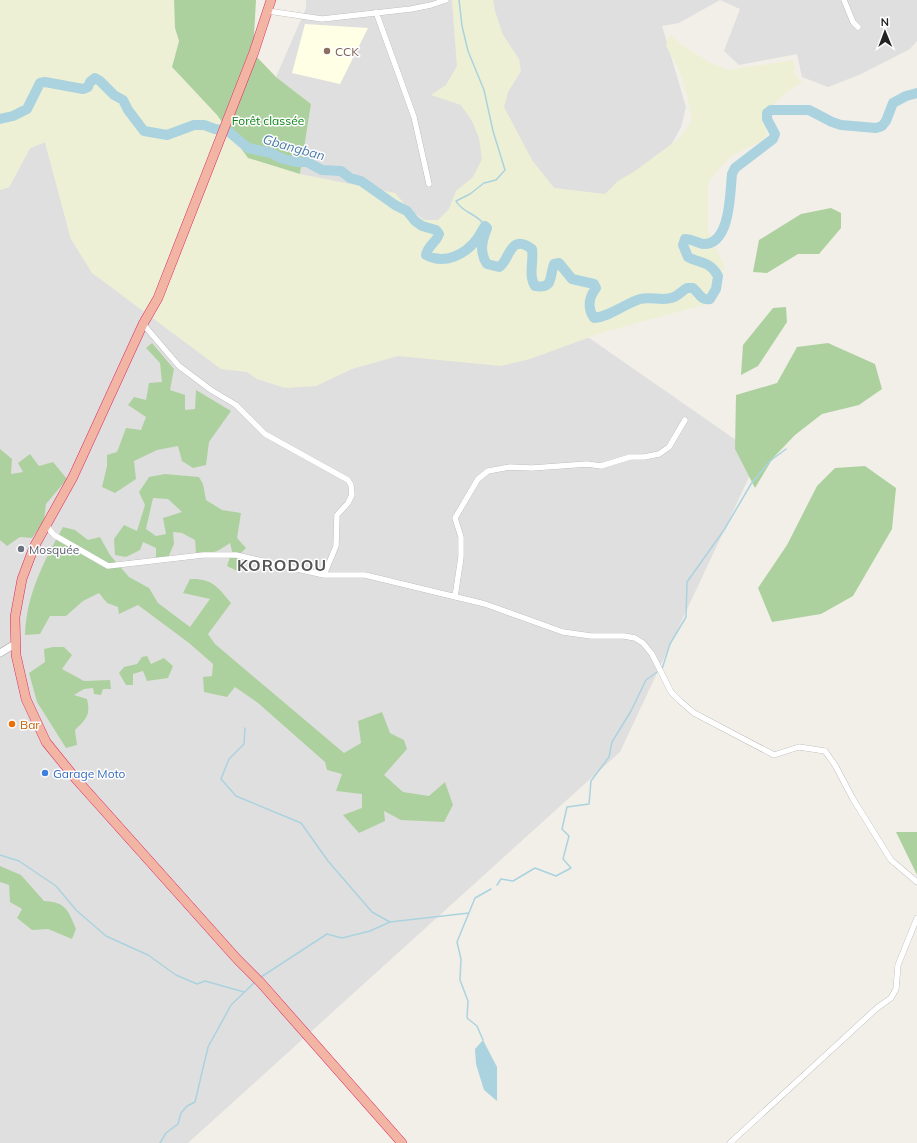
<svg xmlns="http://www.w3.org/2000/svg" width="917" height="1143" font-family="Mulish,sans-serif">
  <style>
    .residential { fill: #e0dfdf }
    .education { fill: #ffffe5 }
    .farmland { fill: #eef0d5 }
    .forest { fill: #add19e; fill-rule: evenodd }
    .water { fill: #aad3df }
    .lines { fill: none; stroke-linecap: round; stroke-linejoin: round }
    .stream { stroke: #aad3df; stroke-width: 1.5 }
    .river { stroke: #aad3df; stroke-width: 10 }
    .minor-casing { stroke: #a9a9a9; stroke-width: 6 }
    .tertiary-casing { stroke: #a9a9a9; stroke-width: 8 }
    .trunk-casing { stroke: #dc2a67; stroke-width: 10 }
    .minor { stroke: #fff; stroke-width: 5.5 }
    .tertiary { stroke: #fff; stroke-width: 7 }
    .trunk { stroke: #f2b4a3; stroke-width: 9 }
    .education-dot { fill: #8d6e63; stroke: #fff; stroke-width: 1.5 }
    .worship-dot { fill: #6b7280; stroke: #fff; stroke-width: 1.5 }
    .food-dot { fill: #e8710a; stroke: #fff; stroke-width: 1.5 }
    .shop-dot { fill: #3f7fe0; stroke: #fff; stroke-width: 1.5 }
    .labels { text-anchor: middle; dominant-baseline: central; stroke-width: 3; stroke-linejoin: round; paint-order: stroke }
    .education-label { font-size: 12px; fill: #785e54; stroke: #fff; text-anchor: start }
    .park-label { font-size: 12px; fill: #0c8416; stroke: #fff }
    .worship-label { font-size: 12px; fill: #5b616d; stroke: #fff; text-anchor: start }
    .food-label { font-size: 12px; fill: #c56008; stroke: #fff; text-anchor: start }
    .shop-label { font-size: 12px; fill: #366cbe; stroke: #fff; text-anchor: start }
    .water-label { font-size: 13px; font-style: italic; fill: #4a7aab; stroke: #fff }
    .district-label { font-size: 16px; font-weight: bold; letter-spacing: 1px; fill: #555; stroke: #fff }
  </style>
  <rect width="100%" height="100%" fill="#f2efe9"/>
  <path class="residential" d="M306,0h611v41l-7,8 -51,26 -31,12 -26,-10 -5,-23 -58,11 -15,-14 16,-42 -20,-9 -41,23 -17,3 24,81 -5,20 -109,199 187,130 -139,296 -432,391h-188v-953l9,-3 21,-39 15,-6 26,97 229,-65 11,-70 -35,-27 30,-69z"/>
  <path class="education" d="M305,24l63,4 -28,56 -48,-11z"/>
  <path class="farmland" d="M0,0h174l1,28 4,13 -7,26 45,48 31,43 52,16 95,19 13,15 16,12h14l11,-11 7,-18 17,-14 9,-18 -3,-21 -7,-17 -11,-16 -30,-10 15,-10 11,-19 -5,-66h41l2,11 8,24 16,24 2,12 -13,21 -4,15 28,53 22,28 51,6 13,-13 17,-10 46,-34 11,-17 -6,-29 -8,-23 -12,-22 4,-12 12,11 27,17 20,8 65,-10 1,16 8,6 -18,11 -18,18 -3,6 3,18 -5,6 -31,15 -23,26v49l16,34 -4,24 -9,14 -107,29 -74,27 -29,7 -103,-10 -46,13 -36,17 -31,2 -28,-9 -10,-7 -26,-3 -129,-96 -21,-34 -26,-97 -15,6 -21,39 -9,3z"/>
  <path class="forest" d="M174,0h82l-3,53 23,24 35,27 -11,70 -52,-16 -31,-43 -45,-48 7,-26 -4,-13z
    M831,208l10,5v15l-22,26h-21l-31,19 -14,-1 6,-32 42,-26z
    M786,307l1,15 -29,44 -17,9 2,-30 30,-37z
    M152,343l22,26 -4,21 15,5v15l10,-1 1,-19 35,21 -22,31 -3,23 -13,3 -11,-7 -4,-15 -21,4 -23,11 2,18 -21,14 -13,-6 5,-21v-11l10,-3 9,-24 15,2 5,-13 -18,-12 6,-8 12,3 3,-17 13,-1 -2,-19 -14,-15z
    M828,343l47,21 7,25 -23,16 -37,9 -27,21 -22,23 -18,30 -20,-39 1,-54 41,-12 20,-36z
    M0,449l12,10 -1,15 12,-2 -5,-9 12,-9 9,12 14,-4 14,17 -21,25 -2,17 -12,17 -12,-1 -13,9 -7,-6z
    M865,466l31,22 -4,41 -39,67 -32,18 -49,8 -14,-34 29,-43 30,-59 18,-18z
    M165,474l34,3 4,7 3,16 16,10 19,3 -4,25 9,10 -9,9v14l-10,-5 5,-15 -2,-8c-10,7 -21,14 -34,10l-1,-13 -13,-7 -9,-1 1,12 -7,16 -11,-2v-10l-13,-6 -3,8 -14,7 -11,-2 -1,-16 10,-14 13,6 8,-26 -6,-13 10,-15zM153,498l15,1 14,13 -19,6 3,16 -10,2 -10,-7z
    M63,527l12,3 13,10 12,-3 10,18 19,22 20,11 9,15 32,24 20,-28 -27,-6 7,-14c22,-1 28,8 41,24l-23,31 7,10 129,109 17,-10 -3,-22 24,-9 8,21 14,7 3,9 -23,26 19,17 26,4 16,-14 8,23 -9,17 -43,-2 -17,-9 1,10 -26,12 -16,-18 19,-7v-14l-26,-3 6,-17 -15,-4 -2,-8 -67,-59 -23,-16 -8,10 -23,-5 -1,-15 9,-1 1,-12 -24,-21 -51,-38 -19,9 -1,-7 -11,-4 -8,-10 -16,8 -17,15h-16l-10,18 -15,1c1,-40 19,-74 38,-108z
    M53,647h11l8,8 -10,14 22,12 26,-1 1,9h-8l-2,6 -7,-1 -1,-6 -9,1 -10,6 13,4c4,16 -1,20 -12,31l2,15 -11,3 -29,-46 -8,-29 16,-11 -1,-13z
    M147,656l4,8 13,-6 9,8 -5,12 -21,3 -4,-10 -10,3v11h-7l-7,-12 5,-6 13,-3 5,-7z
    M896,832h21v43z
    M0,866l21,9 23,26c22,1 24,9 32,28l-4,10 -24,-10 -16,1 -15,-12 5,-9 -12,-7 -1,-17 -9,-3z"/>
  <path class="water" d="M483,1040l14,27v34l-13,-11 -8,-26 -1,-15z"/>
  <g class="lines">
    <path class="stream" d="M459,0l3,26 6,25 16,39 9,41 12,39 -9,10 -12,3 -14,11 -14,7c6,12 23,13 29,25
      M662,669l8,-25 16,-27 1,-35 37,-52 27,-46 19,-23 16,-12
      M245,728l-1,16 -15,15 -8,20 15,17 65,27 27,38 44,51 18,10
      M0,855l19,6 37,25 20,24 30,26 42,19 28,20 21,9 8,-3 39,11
      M497,885l4,-6 12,2 22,-13 21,8 15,-8 -8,-9 6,-23 -7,-7 5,-22 22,-3 2,-23 18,-24 3,-15 19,-31 15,-31 11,-8
      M261,977l66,-43 15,4 28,-7 20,-9 79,-9
      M483,1040l-6,-14 -10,-8 1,-17 -8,-21 1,-21 -4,-17 18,-44 16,-9
      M160,1143l6,-10 12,-9 3,-11 6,-7 8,-4 13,-55 23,-42 24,-23"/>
    <path class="river" d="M0,119l13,-3 14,-7 13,-26 5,-1 38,7 5,-2 2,-5 5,-4 5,3 14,14 9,5 5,10 16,21 23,4 27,-10h10l11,4 13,2 20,17 23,5 12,6 13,3h11l15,8 19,1 9,7 11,3 34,24 12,6 8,10 7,5 14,4 3,4c-3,9 -11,11 -13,21 18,10 39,0 51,-16 3,-4 5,-9 8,-13l2,2c-5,13 -8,24 0,36l12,3c11,-6 10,-35 33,-18 2,13 -4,26 3,37 19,3 14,-9 19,-22l5,-1 13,16 22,5 2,4c-7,9 -9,20 -2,30 18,-2 30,-14 46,-19 11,-3 24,3 34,-2 5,-2 9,-7 13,-9h6c6,5 8,13 17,11l6,-10 2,-13c-8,-15 -17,-12 -30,-19l-5,-12 2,-6c7,0 12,4 18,5 28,1 27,-52 29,-70l3,-6 38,-29 2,-5 -8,-15v-6l4,-3h38l23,12 9,3 35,3 6,-2 4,-5 7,-18 13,-7 11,-3"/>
    <defs>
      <path id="minor" d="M844,0l9,22 5,5
        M268,11l54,8 89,-10 20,-4 15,-5
        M376,12l38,105 15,67
        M143,324l36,42 32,24 25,15 29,29 83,46 3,5 1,10 -4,8 -11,12 -1,31 -12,29
        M46,525l8,10 54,31 95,-11h33l88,20h41l120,29 78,28 28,4h33l11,2 8,5 9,11 19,38 9,9 14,12 80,42 25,-8 26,4 10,14 18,34 38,61 26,22
        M455,597l6,-40v-20l-6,-19 23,-39 10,-8 22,-4 22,1 55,-4 14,2 29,-9h14l15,-3 10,-7 16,-27
        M730,1143l147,-135 14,-10 5,-9 2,-24 19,-47"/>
      <path id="tertiary" d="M0,653l15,-9"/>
      <path id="trunk" d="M271,0l-17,52 -96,246 -15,26 -70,153 -39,70 -12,32 -7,38 1,38 10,44 20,43 30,37 161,180 24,24 141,160"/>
    </defs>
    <use href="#minor" class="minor-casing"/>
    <use href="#tertiary" class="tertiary-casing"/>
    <use href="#trunk" class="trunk-casing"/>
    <use href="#minor" class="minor"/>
    <use href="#tertiary" class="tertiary"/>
    <use href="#trunk" class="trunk"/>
  </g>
  <circle class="education-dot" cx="327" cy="51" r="4"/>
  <circle class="worship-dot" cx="21" cy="549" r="4"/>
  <circle class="food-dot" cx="12" cy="724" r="4"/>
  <circle class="shop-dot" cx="45" cy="773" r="4"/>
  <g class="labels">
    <g class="education-label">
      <text x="335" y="51">CCK</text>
    </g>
    <g class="park-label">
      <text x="268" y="120">Forêt classée</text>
    </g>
    <g class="worship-label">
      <text x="29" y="549">Mosquée</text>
    </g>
    <g class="food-label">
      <text x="20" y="724">Bar</text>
    </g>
    <g class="shop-label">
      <text x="53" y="773">Garage Moto</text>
    </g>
    <g class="water-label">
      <text transform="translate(294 147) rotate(16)">Gbangban</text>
    </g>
    <g class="district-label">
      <text x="282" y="565">KORODOU</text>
    </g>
  </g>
  <g transform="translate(885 32) rotate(359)" stroke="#ffffff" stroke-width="3" paint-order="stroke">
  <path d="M0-3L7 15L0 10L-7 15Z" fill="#222222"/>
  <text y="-6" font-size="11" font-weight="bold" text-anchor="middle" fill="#222222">N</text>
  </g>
</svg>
